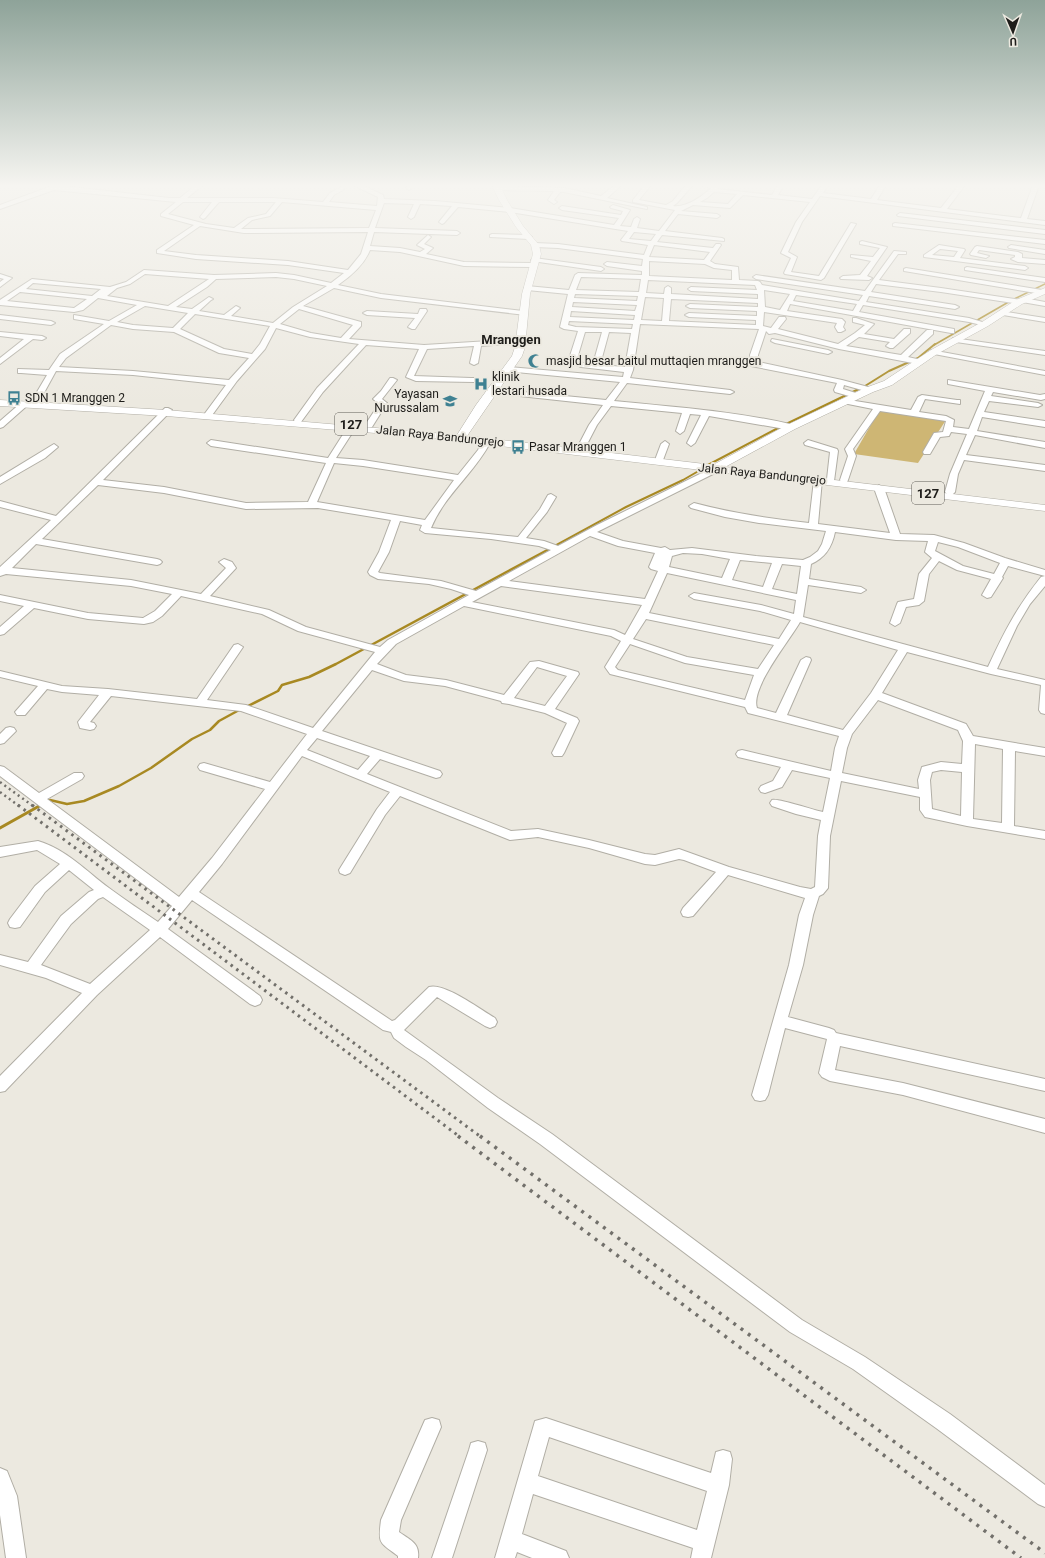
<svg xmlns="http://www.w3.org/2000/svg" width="1045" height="1558" font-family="Roboto,sans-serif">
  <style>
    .green { fill: #ceb674 }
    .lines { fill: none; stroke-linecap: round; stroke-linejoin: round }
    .stream-far3 { stroke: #a88922; stroke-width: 1.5 }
    .stream-far2 { stroke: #a88922; stroke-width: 2 }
    .stream-far1 { stroke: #a88922; stroke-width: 2.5 }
    .stream { stroke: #a88922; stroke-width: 3 }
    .minor-casing { stroke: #b1aea5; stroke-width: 2 }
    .major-casing { stroke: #b1aea5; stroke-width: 1 }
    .minor { fill: #fff; fill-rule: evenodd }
    .major { fill: #fff; fill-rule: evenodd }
    .rail-far2 { stroke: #72706b; stroke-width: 2.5; stroke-dasharray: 2 3.5; stroke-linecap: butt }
    .rail-far1 { stroke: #72706b; stroke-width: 3; stroke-dasharray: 2.5 4.5; stroke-linecap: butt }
    .rail { stroke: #72706b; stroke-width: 3.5; stroke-dasharray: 3 6; stroke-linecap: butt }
    .labels { text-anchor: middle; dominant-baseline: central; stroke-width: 4; stroke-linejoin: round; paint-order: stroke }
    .far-poi-label { font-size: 12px; fill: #1e1d1a; stroke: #ece9e0; text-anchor: start }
    .far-street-label { font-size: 12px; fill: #1e1d1a; stroke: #ece9e0 }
    .far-quarter-label { font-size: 13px; font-weight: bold; fill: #1e1d1a; stroke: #ece9e0 }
    .shield { fill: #ece9e0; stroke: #5c5a55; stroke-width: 1 }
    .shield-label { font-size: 13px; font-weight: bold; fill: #1e1d1a }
  </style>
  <rect width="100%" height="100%" fill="#ece9e0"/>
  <path class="green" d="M880,409l66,11 -28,43 -64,-9z"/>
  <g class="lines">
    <path class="stream-far3" d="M934,345l78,-45 33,-16"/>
    <path class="stream-far2" d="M784,425l81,-39 24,-15 29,-13 17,-14
      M706,466l74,-39
      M551,548l75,-41 57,-27 19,-11"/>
    <path class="stream-far1" d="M246,707l32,-16 4,-6 27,-8 27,-13 217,-117
      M46,802l4,-2 17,4 17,-3 35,-15 32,-18 41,-29 18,-9 9,-9 22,-12
      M39,806l3,-1"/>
    <path class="stream" d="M0,828l41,-23"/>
    <defs>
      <path id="minor" d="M54,185l115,13h11l16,-13h7l-16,13h86l50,4 7,-9 11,-6 3,2 -1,1 -9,5 -5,7 48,4 1,-9 -25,-12h9l21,10 1,4 51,2 75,7 104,17 5,-7 -57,-8 -3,-2 3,-2 59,9 2,-4 -12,-3 -1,-1 3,-2 17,5 -10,16 11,1 3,-8 3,-2 3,2 -3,9 22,3 16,-21 -42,-8v-2l12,-15h6l-12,15 27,5 7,-4 13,-16h7l-16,18 -4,3c12,2 29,-9 38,-18l-12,-3h21l-3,4 55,6 6,-10h6l-6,10 34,4 10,-14h6l-5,8 48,6 9,-14h6l-9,15 64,8 18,-23h6l-18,24 74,9 12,-33h6l-12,34 18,2v4l-225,-29 -18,26 -14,30 9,5 -6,15 28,4 32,-53 5,1 -32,54 -3,2 -36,-6 -1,-1 7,-15 -10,-5 15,-31 14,-20 -67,-7 -13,13 -37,-3 -12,6 36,3 3,2 -3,2 -39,-4 -13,17 57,7 2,1v2l-62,-6 -5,7 56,6 3,-4h4l1,1 -11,16 5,3 23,3 1,13 19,1 2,1 2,3 97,16 4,-6 -107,-16 -3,-2 3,-2 109,16 29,-40 12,1v2h-8l-19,26 62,8 80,12 3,-2 21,4v4l-23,-4 -3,2 -78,-12 -65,-8 -5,8 84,13 4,2 -4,2 -86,-13 -3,6 103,16 20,6 -4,2 -16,-4 -106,-17 -4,7 95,17v4h-3l-161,-29 -3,7 55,8 3,3 -2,5 2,3 -4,2h-3l-3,-5 2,-4 -73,-11 -1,14 8,2 8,-11h6l1,2 -8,10 60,15 17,-11 10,-8 -12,-3v-4h3l18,6 -10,10 30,5 10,-10h6v4l-17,15h-3l-4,-2 4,-4 -31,-5 -13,9 55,9 26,-25h6v4l-25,23 13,3v4h-3l-79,-15 -64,-16 -6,1 -3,-3 -8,24v7l84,18 30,8 1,2 -4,2 -25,-7 -1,4 16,5v4h-3l-21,-6 -1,-2 3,-7 -86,-17 -1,-11 9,-26 -119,-5 -7,46 -3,8 100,12 4,2 -4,2 -103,-11 -13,18c60,6 121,10 180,24l1,2 -4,3 -82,-14 -14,27 -4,3 -4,-3 14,-28 -11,-1 -6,17 -4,3 -4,-3 6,-18 -71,-7 -14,19 -13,25 -4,3 -4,-3 13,-25 14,-20 -111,-12 -4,-2 4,-2 114,11 14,-18 -114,-11 -1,-2 4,-2 114,10 1,-5 -43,-5 -11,-5 -1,-3 9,-28 -14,-2 -4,-2 8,-33 -41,-4 -3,-2 3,-2 42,4 6,-15 3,-2 64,2v-4l-35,-5 -3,-2 3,-2 35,4 1,-7 -85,-11 -23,-1 -3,-2 3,-2 23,1 86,11 4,-10 -26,-4 -1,-1 7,-9 -118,-19 -52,-5 -14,16 -2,1 -3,-2 13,-16 -32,-2 -6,13 -3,2 -3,-2 6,-13 -30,-1 -9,25 82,3 3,2 -3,2 -83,-3 -4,14 30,2 20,4 5,-3 -8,-4 11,-10 3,2 -7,7 9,4 -7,6 38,8 69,1 3,2 -3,2 -69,-1 -64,-14 -30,-2c-6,15 -19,26 -32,35l43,9 142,17 4,2 -1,2 -145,-17 -47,-10 -31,18 58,16v4l-12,13 75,6 99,-6 1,2 -4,2 -39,3 -3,17 -4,2 -4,-2 4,-17 -47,3 -13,27 57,2h3v4l-58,-1 -10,-4 13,-28 -53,-4 -43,47 -22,30h-6l-1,-2 23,-32 42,-44 -49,-7 -34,-9 -11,21 -28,32 -27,37h-6l-1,-2 23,-31 -93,-10 -77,-4 -17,31 -4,2 -4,-2 16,-27 -26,-2h-3v-4l31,1 11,-16 44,-30 -30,-5v-4l35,6 28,-16 -39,-7 -15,12 -9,2 -74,-7v-5l32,-21 78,8 16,-5 18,-12 70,5 62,-2 18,2 37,8 13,-10 -56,-8 -92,-6 -39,-6v-3l37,-25 -33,-9v-2l15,-12 -122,-12 -54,19v-4zM714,192l23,2 -9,10 -28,-2 7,-4zM183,202h29l-12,15 3,2 2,-1 14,-16h57l-10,12 -18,4 -14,10 -28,-4 -38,-10zM282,202l94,8 -7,18 -128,1 11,-9 18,-4zM200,226l44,7 124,-1 -7,22 -13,16 -60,-9 -92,-6 -32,-4zM634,232l22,2 -5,7 -22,-2zM654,245l56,7 -6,8 -55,-3zM649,261l56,3 9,4 18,2v10l-83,-4zM145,274l64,5 -41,27 -61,-10 10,-8 13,-4zM276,277l18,2 33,7 -34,21 -20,16 -42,-7 9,-8 -4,-2 -12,9 -25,-4 12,-11 2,-1 -4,-2 -17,12 -16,-2 31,-20 9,-8zM581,277l60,2 -2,13 -63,-2zM648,280l107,5 2,5 -66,-3 -3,2 3,2 67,3v5l-87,-5v-6l-3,-2 -3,2 -1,6 -18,-1zM33,283l68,6 -9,7 -66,-7zM764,290l26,4 -10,16 -15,-3zM20,292l67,7 -13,9 -67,-7zM575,294l63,2 -1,5 -63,-3zM796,295l61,9 -4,7 -60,-10zM645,297l19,1 -2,23 -21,-1zM671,299l87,4v4l-68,-3 -4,2 4,2 67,3v5l-68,-3 -4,2 4,2 67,3v5l-87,-4zM573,302l64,3 -2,6 -63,-4zM145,306l43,7 -15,15 -40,-3 -16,-3zM299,309l54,16 -12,13 -30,-5 -31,-9zM571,311l64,4 -1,5 -64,-3zM195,314l75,12 -10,18 -8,10 -28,-5 -44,-20zM569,321l64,3 -1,5 -56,-2 -8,-2zM111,325l22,4 41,3 45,21 30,5 -20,22 -96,-9 -74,-4 7,-9zM585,332h17l-9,32 -10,-1 -6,-4zM609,332l22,1 -6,34 -25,-2z
        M408,185h6l-5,5 -3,-2z
        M615,185h7l-15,13 40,9v2l-83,-17h-4l-6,8 3,2 -3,2 -6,-4 6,-9 -56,-1 -3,-2 3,-2 66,2 37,8z
        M900,213l145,17v4l-147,-18 -1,-1z
        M895,223l150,17v4l-152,-18v-2z
        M492,234l37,1 3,2 -3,2 -39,-2v-2z
        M862,241l25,6 -20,29 5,2 -3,2 -28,-1 -1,-1 3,-2 17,-1 11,-14 -20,-4v-2l22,2 7,-9 -20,-4v-2z
        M939,245l25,4 1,1 -5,8 65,8 3,2 -3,2 -101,-13v-2zM940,249l18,2 -4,6 -22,-2z
        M1011,245l34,5v4l-36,-6 -1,-1z
        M977,246l41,6 4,2v4l23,2v4l-27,-2 -7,-3 4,-2v-2l-36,-5 -2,3 12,3 -3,2 -15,-3 -1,-1 5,-7z
        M534,258l67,9 3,2 -3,2 -69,-10 -1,-1z
        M967,267l78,11v4l-80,-12v-2z
        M906,268l136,22 2,1 1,2 -3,1 -138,-23v-2z
        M0,274l12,4 -12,9v-5l4,-3 -4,-1z
        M420,309h6l1,2 -12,18h-3l-4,-2 7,-9 -48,-3 -4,-2 4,-2 51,3z
        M1000,311l45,7v4l-42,-7 -4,-2z
        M0,315l51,6 4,2 -4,2 -51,-6z
        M0,332l42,4 4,2 -4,2 -9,-1 -33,25v-6l24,-19 -24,-3z
        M953,338l92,13v4l-89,-13 -4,-2z
        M772,339l56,11 4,2 -4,2 -53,-11 -4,-2z
        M931,350l114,21v4l-111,-21h-3z
        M390,378h3l4,2 -15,19 5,4 -15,24h-6l-1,-2 14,-21 -6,-5 8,-8z
        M948,380l92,15 5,-1v5l-4,1 -48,-8 -2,4 47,7 4,2 -4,2 -49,-6 -5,11 61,9v6l-63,-10 -5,14 68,11v6l-70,-13 -9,20 79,10v6l-81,-11 -6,14 -3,18 -2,2h-6l-2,-2 5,-18 17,-40 -16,-2 -2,4 -9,1 -10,17h-6l-1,-2 11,-19 9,-1 3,-11 -66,-10 -27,38 3,7 -8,24 -1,2h-6l-1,-2 8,-24 -3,-7 28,-40 -30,-6v-4l68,11 7,-13 4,-2 35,5h3v4l-35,-5 -6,13 27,4 8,4 -1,7 16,2 16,-38 -37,-7z
        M22,402h3l4,2 -26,23 -3,1v-7z
        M165,408h3l4,2 -69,70 61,7 82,16 62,-1 18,-39 -115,-17 -4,-3 4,-3 117,18 21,-33 3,-1 4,3 -20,31 27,2 95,15 20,-25 6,-11h6l1,2c-16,32 -46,53 -60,87l87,9 22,-28 8,-14 3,-1 5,3 -9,15 -21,26 18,3 14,5 39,-21 119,-59 4,3 -1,2 -122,61 26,9 38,7 4,-1 5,3 22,-2 64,8 47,4 7,-3 8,-6 4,-7 4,-13 -67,-8 -34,-6 -34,-9 -2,-2 5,-3c38,10 76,16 115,20l5,-43 4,-3 4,3 -4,44 72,9 -16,-45 5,-3 5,3 16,46 34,1 30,8 41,15 40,12v6l-37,-10 -6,11 1,1 -12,19 -4,1 -5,-3 9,-16 -34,-9 -18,-9 -10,13 -5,27 -5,4 -13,2 -6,16 -5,3 -5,-3 7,-19 1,-2 16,-3 5,-25 13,-16 -7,-6 3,-11 -32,-1 -61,-8c-3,15 -10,26 -24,32l-2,15 52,8 5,3 -5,3 -53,-8 -5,32 185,50c16,-35 29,-60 53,-90l4,-1v10l-15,18 -13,22 -20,43 48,11v34l-4,-1 -2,-3 2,-25 -50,-11 -84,-22 -25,41 84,31 7,12 72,12v8l-30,-5 -1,75 31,5v8l-78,-13 -42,-9 -5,-7v-13l-79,-16 -11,55 -2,52 -5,6 -4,2 -6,19 -10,50 -15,52 41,11 5,2 2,3 209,46v12l-205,-45 -5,24 68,13 142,36v14l-142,-38 -73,-14 -8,-4 -3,-4 8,-34 -42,-11 -17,67 -3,5 -5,1 -5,-1 -3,-5 37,-130 10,-50 6,-17 -77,-23 -35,41 -5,1 -5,-1 -2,-4 2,-4 33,-36 -32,-12 -5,-1 -24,6 -10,-1 -56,-16 -51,-11 -28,3 -110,-44 -15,19 -35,58 -5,2 -5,-2 -1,-3 38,-61 13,-17 -88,-36 -80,108 -23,28 193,129 3,-1 34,-33c15,-5 52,23 66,31l2,4 -2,4 -5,2 -5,-2 -48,-29 -33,33 94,68 54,36 250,186 63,37 85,57 95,71v22l-7,-3 -102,-76 -83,-59 -63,-37 -250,-188 -52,-36 -62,-48 -20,-13 -12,-9 -3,-6 -8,-2 -191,-130 -24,29 92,67 2,4 -2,4 -5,2 -5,-2 -90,-67 -63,58 -92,96 -5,1v-16l82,-83 -36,-15 -46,-13v-10l28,7 33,-46 28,-24 5,-2 -25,-20 -24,22 -25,35 -5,1 -5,-1 -2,-4 2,-4 25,-33 25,-22 -23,-14 -37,7v-10l38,-6c28,8 49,31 71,47 16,12 33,23 49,34l14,-16 -172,-130v-10l4,1 35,26 35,-20h8l2,3 -2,3 -35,20 132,98 33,-39 53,-69 -65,-19 -2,-3 2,-3 4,-1 66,19 37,-48 -66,-23 -130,-15 -21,26 4,1 2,3 -2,3 -4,1 -10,-2 -2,-6 21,-27 -37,-3 -15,-3 -22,26h-8l-2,-3 23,-26 -38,-9v-6l62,15 46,3 89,10 37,-54 4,-1 5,3 -36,53 39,5 67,23 62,-76 -77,-21 -36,-17 -81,-18 -19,20 -9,6 -9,2 -56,-5 -54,-11 -30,26 -4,1v-8l24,-21 -24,-5v-6l88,18 55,5 12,-7 17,-17 -41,-8 -125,-12 -6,2v-9l51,-47 -51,-13v-6l56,15zM334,463l29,3 91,14 -29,40 -108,-18zM98,485l66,8 82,16 72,-1 73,12 -12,32 -11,20 2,3 8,4 51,5 22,5 18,6 -81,45 -8,7 -74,-20 -37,-17 -59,-14 26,-28 -4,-6 -8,-3 -5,3 7,6 -25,26 -70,-14 -119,-12 24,-24 121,21 3,-1 2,-2 -2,-2 -3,-1 -115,-20zM400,521l22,4 -2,5 5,3 66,6 48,7 12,4 -75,41 -35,-10 -61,-8 -2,-1 11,-20zM590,536l28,10 37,7 -6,14 2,2 7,2 -13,28 -136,-18zM938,542l20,5 42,16 -6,11 -31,-8 -28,-15zM683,553l19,1 28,5 -8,19 -53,-11 3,-11zM740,560l32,3 -9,24 -31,-7zM782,564l19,2 -4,28 -25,-5zM667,573l129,27 -2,14 -33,-9 -67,-12 -5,3 5,3 66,12 31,9 -12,19 -130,-26zM501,586l141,19 -17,30 -11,-5 -142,-28zM464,606l147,30 10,5 -16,26 5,7 135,33 3,6 91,23 -4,12 -4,23 -89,-21 -4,1 -2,3 2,3 43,10 -8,14 -12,5 -2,3 2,3 4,1 17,-6 10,-17 38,8 -7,34c-10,-2 -45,-14 -51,-12l-2,3 2,3 24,8 25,6 -3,16 -3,51 -4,2 -11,-2 -71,-20 -50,-18 -24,6 -10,-1 -56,-14 -51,-11 -27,2 -144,-57 13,-15 56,19 4,-1 2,-3 -2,-3 -118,-40 50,-61 32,11 41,5 56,15 1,2 7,1 36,9 22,10 -15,30 2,3h8l2,-3 15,-32 -2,-3 -22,-9 24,-35 -1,-2 -39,-11 -9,1 -26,33 -58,-15 -40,-5 -29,-11 19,-20zM646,619l128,26 -16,24 -71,-12 -54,-18zM800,622l98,28 -27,43 -28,37 -56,-15 24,-55 -1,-2 -4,-1 -5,3 -25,53 -19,-5c-7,-20 33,-68 43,-86zM630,644l55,19 69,12 -9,25 -127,-30 -3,-3zM537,667l30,9 -22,30 -31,-8zM878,700l80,30 5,11 -1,23 -21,-2 -19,5 -4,13 1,9 -77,-16 5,-25 5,-14zM317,738l53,18 -12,14 -51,-20zM975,744l28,5 -1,74 -29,-4zM941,770l21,2 -1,44 -29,-7 -2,-29 2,-8zM103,897l47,33 -60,54 -49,-19 30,-41 27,-25z
        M808,440l29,9 1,2 -4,30h-6l-1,-2 3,-27 -25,-7 -1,-2z
        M665,441l4,3 -6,16 -4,3 -3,-1 -1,-2 6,-16z
        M54,444l4,3 -13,11 -45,26v-7z
        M10,727l4,1 2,3 -12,12 -4,1v-10l6,-6z
        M432,1418l7,2 2,7 -40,93 -2,12c11,8 21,11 19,26h-20v-2c-19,-14 -20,-12 -17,-36l44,-100z
        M546,1418l165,55 5,-21 7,-2 7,2 2,7 -3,26 -18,73h-20l2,-10 -160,-54 -11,40 44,17 3,7h-37l-15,-6 -2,6h-20l38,-130 2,-7zM549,1437l158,54 -10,39 -159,-54z
        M478,1441l7,2 2,7 -35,108h-20l37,-108 2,-7z
        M0,1468l7,3 10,25 9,62h-20l-6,-43z"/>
      <path id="major" d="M492,185h8l7,15 16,26 16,19 2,9 -11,40 -5,53 -3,9 -55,80 246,29 74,-40 78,-37 19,-7 47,-31 51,-28 34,-22 29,-12v6l-23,10 -34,22 -51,28 -45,31 -19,7 -78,37 -70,38 320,38v6l-620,-74 -259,-21 -166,-10v-6l166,10 291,25 19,-30 36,-49 3,-9 7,-53 11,-40 -2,-9 -15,-18 -17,-27z"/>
    </defs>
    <use href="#minor" class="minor-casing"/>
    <use href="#major" class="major-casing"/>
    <use href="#minor" class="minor"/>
    <use href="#major" class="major"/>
    <path class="rail-far2" d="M0,782l33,24
      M0,792l19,14"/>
    <path class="rail-far1" d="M18,805l442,332
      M32,805l449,332"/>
    <path class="rail" d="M458,1136l563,422
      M480,1136l565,417"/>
  </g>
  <linearGradient id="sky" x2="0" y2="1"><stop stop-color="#8ea399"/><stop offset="0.46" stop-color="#f6f5f1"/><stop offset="1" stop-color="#f6f5f1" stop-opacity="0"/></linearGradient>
  <rect width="1045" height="404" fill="url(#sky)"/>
  <defs>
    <symbol id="mosque-bare" viewBox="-9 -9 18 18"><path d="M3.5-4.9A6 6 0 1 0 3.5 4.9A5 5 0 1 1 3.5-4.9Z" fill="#3f8192" stroke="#ece9e0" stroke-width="2.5" paint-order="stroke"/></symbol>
    <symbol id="hospital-bare" viewBox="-9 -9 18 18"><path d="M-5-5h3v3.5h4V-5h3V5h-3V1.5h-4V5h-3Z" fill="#3f8192" stroke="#ece9e0" stroke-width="2.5" paint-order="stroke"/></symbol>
    <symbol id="bus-bare" viewBox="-9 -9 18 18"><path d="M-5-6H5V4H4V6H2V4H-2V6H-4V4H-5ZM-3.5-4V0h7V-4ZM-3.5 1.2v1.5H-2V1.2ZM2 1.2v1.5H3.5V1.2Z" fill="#3f8192" stroke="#ece9e0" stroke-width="2.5" paint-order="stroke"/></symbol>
    <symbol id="school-bare" viewBox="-9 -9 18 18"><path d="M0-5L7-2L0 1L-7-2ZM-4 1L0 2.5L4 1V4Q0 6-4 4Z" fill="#3f8192" stroke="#ece9e0" stroke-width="2.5" paint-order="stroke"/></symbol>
  </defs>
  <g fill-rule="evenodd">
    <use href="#mosque-bare" x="525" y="351" width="20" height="20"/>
    <use href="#hospital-bare" x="471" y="374" width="20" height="20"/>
    <use href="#bus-bare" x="4" y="388" width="20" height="20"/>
    <use href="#school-bare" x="440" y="391" width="20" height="20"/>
    <use href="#bus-bare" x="508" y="437" width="20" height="20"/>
  </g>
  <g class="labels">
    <g class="far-poi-label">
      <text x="546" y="361">masjid besar baitul muttaqien mranggen</text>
      <text x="492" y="377">klinik<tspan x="492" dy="14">lestari husada</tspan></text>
      <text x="439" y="394" text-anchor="end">Yayasan<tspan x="439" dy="14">Nurussalam</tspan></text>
      <text x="25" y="398">SDN 1 Mranggen 2</text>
      <text x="529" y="447">Pasar Mranggen 1</text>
    </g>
    <g class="far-street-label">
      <text transform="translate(440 436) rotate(6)">Jalan Raya Bandungrejo</text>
      <text transform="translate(762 474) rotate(6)">Jalan Raya Bandungrejo</text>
    </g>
    <g class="far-quarter-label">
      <text x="511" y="339">Mranggen</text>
    </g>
    <g class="shield">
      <rect x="335" y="413" width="32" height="22" rx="3"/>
      <rect x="912" y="482" width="32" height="22" rx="3"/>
    </g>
    <g class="shield-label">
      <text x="351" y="424">127</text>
      <text x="928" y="493">127</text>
    </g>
  </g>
  <g transform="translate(1013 32) rotate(178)" stroke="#ece9e0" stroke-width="3" paint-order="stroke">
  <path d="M0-3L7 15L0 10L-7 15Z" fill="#1e1d1a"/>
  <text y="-6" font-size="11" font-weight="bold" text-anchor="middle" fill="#1e1d1a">U</text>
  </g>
</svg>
